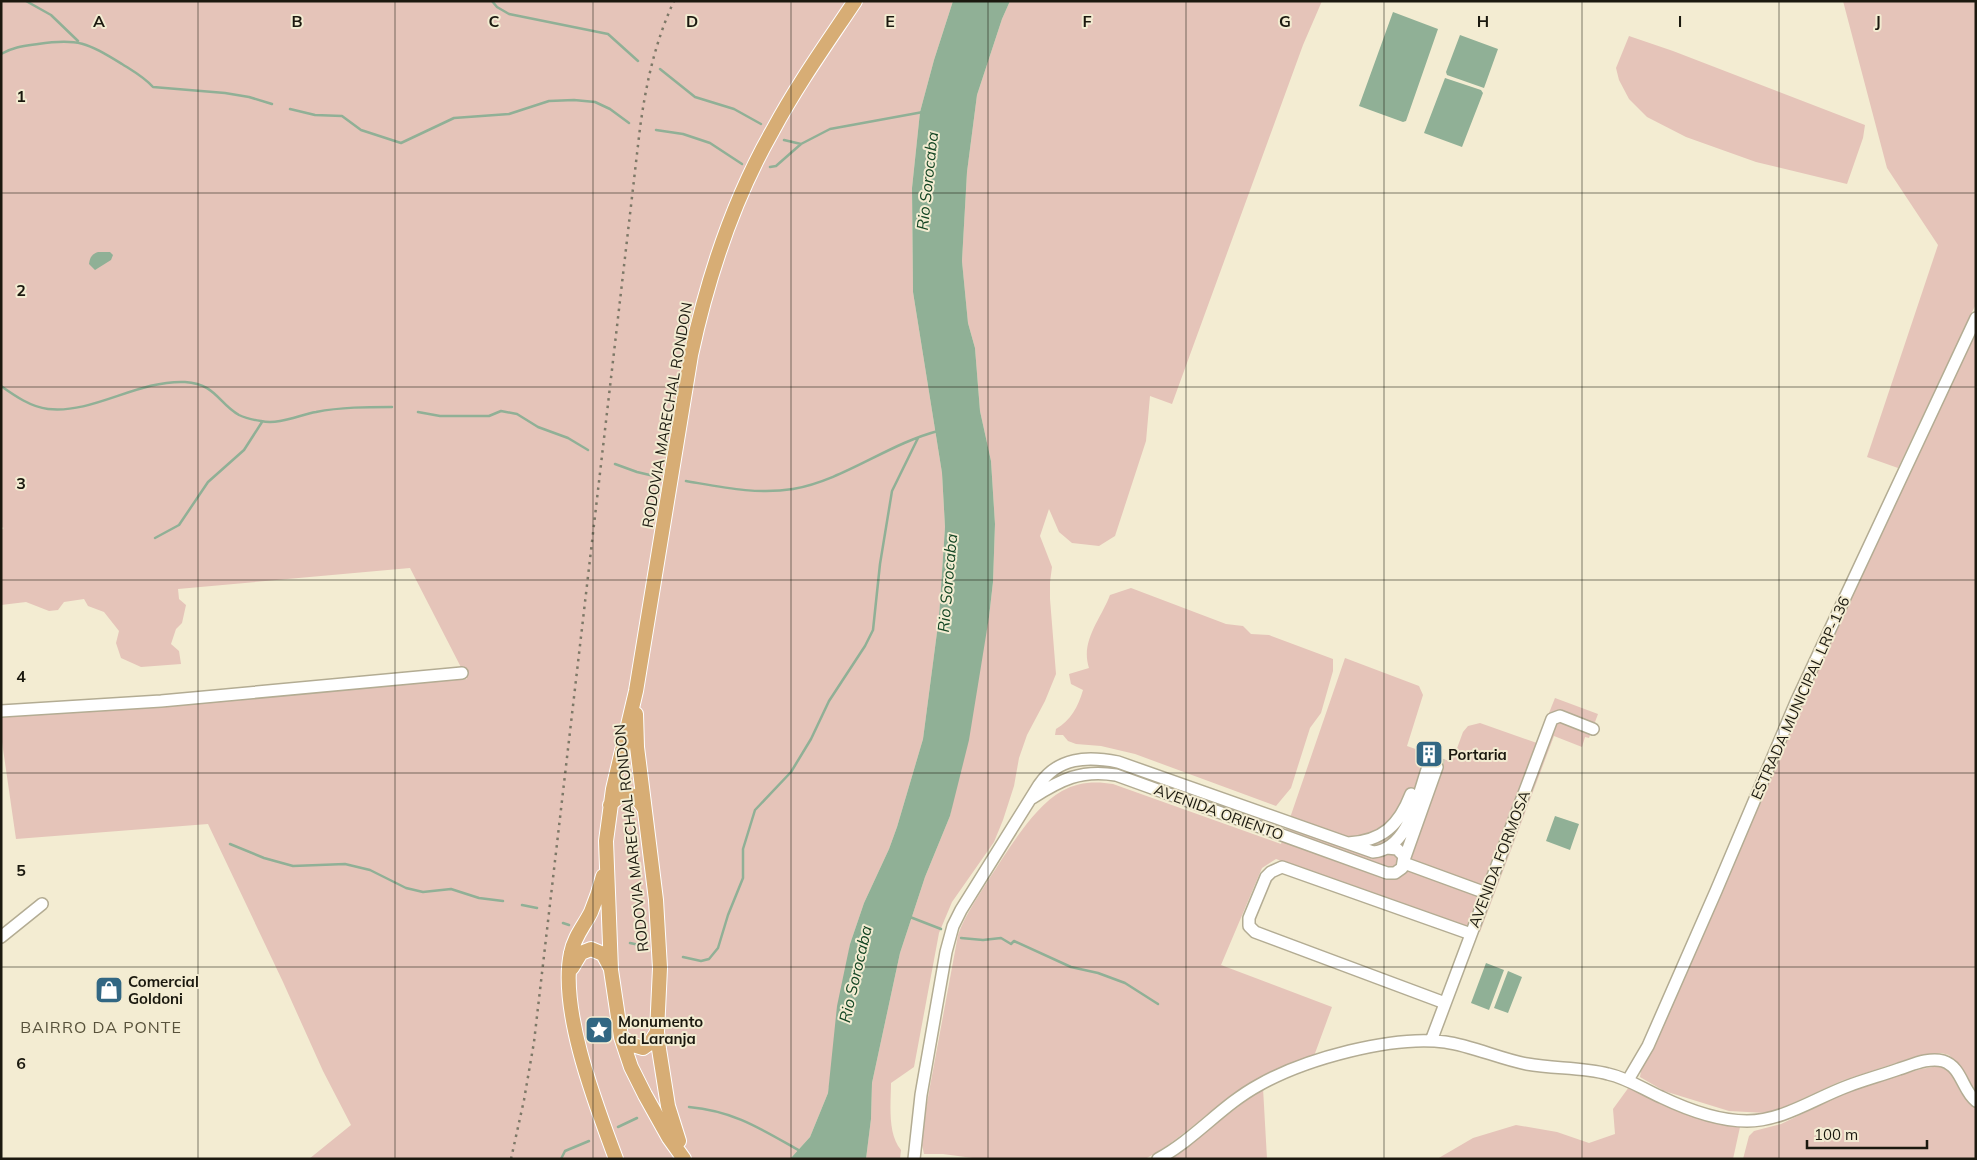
<svg xmlns="http://www.w3.org/2000/svg" width="1977" height="1160" font-family="Mulish,sans-serif">
  <style>
    .green { fill: #e5c4b9 }
    .water { fill: #90b096 }
    .lines { fill: none; stroke-linecap: round; stroke-linejoin: round }
    .stream { stroke: #90b096; stroke-width: 2.5 }
    .minor-tunnel { stroke: #d3ccb5; stroke-width: 11; stroke-dasharray: 11 5.5; stroke-linecap: butt }
    .minor-casing { stroke: #b3ac93; stroke-width: 14 }
    .major-casing { stroke: #fff; stroke-width: 16 }
    .minor { stroke: #fff; stroke-width: 11 }
    .major { stroke: #d7ad75; stroke-width: 14 }
    .rail { stroke: #7d7867; stroke-width: 2.5; stroke-dasharray: 2.5 5; stroke-linecap: butt }
    .grid { fill: none; stroke: #1b190f; stroke-width: 1; stroke-opacity: 0.55 }
    .labels { text-anchor: middle; dominant-baseline: central; stroke-width: 4; stroke-linejoin: round; paint-order: stroke }
    .street-label { font-size: 15px; fill: #1b190f; stroke: #f3ecd2 }
    .poi-label { font-size: 15px; font-weight: bold; fill: #1b190f; stroke: #f3ecd2; text-anchor: start }
    .water-label { font-size: 16px; font-style: italic; fill: #134523; stroke: #f3ecd2 }
    .neighbourhood-label { font-size: 16px; letter-spacing: 1px; fill: #58523b; stroke: #f3ecd2 }
    .grid-label { font-size: 16px; text-anchor: middle; font-weight: bold; fill: #1b190f; stroke: #f3ecd2; stroke-width: 4; stroke-linejoin: round; paint-order: stroke }
  </style>
  <rect width="100%" height="100%" fill="#f3ecd2"/>
  <path class="green" d="M1,1h952l-19,59 -14,52 -8,76 1,104 29,181 3,54 -6,90 -16,122 -26,88 -8,22 -25,54 -14,41 -22,149 -18,44 -20,22h-481l42,-34 -28,-54 -40,-89 -75,-158 -192,15 -15,-104v-18l466,-38 -57,-111 -232,21 1,10 7,6 -4,18 -6,6 -5,15 8,7 2,13 -40,3 -20,-9 -5,-15 3,-12 -15,-19 -16,-6 -4,-7 -20,3 -6,8 -9,1 -23,-9 -25,3v-75l3,-2 -3,-1z
    M1010,1h312l-19,44 -131,359 -22,-8 -4,45 -31,95 -16,10 -27,-3 -13,-11 -10,-23 -9,27 12,31 -2,15v17l6,75 -11,27 -18,34 -8,23 -5,28 -11,34 -9,22 -42,60 -13,31 -25,134 -23,16c0,20 -4,50 10,67l-1,9h-34l5,-40 1,-36 28,-130 25,-76 25,-61 39,-199 4,-35 2,-58 -4,-63 -11,-50 -5,-63 -7,-25 -6,-62 5,-89 10,-77 25,-76z
    M1843,1h133v303l-78,164 -31,-11 71,-212 -51,-77z
    M1629,36l44,15 192,74 -2,13 -16,46 -91,-22 -70,-25 -39,-20 -18,-18 -10,-19 -3,-12z
    M1976,332v760l-19,-29 -8,-8 -8,-2 -24,3 -76,25 -61,28 -14,4 -37,-2 -65,-20 -24,-14 1,-6 22,-44 137,-321z
    M1131,588l95,36 17,2 8,8 18,1 64,24v12l-12,42 -11,15 -19,60 -15,18 -141,-52 -34,-8 -25,-2 -8,-3 -5,-6h-8l1,-6c15,-9 22,-22 27,-39l-12,-6 -2,-10 20,-6c-9,-27 12,-49 21,-73z
    M1345,658l74,28 4,9 -16,51 45,16 11,-30 5,-6 12,-3 57,20 18,-45 43,16 -9,24 -4,-1 -3,10 -28,-11 -74,196 -204,-73 -14,9 -41,97 111,42 -18,49c-21,6 -41,13 -60,25 -39,22 -69,57 -109,78h-165l-37,-5h-19l-2,-9 4,-37 32,-173c7,-20 20,-38 31,-56 19,-28 43,-71 73,-88 16,-9 33,-10 51,-7l168,60z
    M1939,1066l11,6 11,21 15,15v51h-233l6,-23 5,-5 27,-7 71,-34 69,-21z
    M1629,1087c34,21 72,33 111,40l-7,32h-296l36,-21 43,-13 41,7 32,11 26,-9 -2,-25z
    M1263,1088l4,71h-98z"/>
  <path class="water" d="M953,1h57l-8,18 -25,76 -10,77 -5,89 6,62 7,25 5,63 11,50 4,63 -2,58 -4,35 -20,123 -19,76 -25,61 -25,76 -28,130 -1,36 -5,40h-76l20,-22 18,-44 9,-87 13,-62 14,-41 25,-54 8,-22 26,-88 16,-122 6,-90 -3,-54 -29,-181 -1,-104 8,-76 14,-52z
    M1393,12l45,17 -32,92 -3,1 -44,-16z
    M1460,35l38,14 -14,39 -37,-13 -1,-3z
    M1445,78l36,12 2,3 -21,54 -38,-14z
    M98,252h12l3,3 -2,5 -16,10 -6,-6c1,-7 3,-10 9,-12z
    M1555,816l24,8 -9,26 -24,-9z
    M1486,963l18,7 -15,40 -18,-7z
    M1508,971l14,6 -14,36 -14,-5z"/>
  <g class="lines">
    <path class="stream" d="M26,1l25,14 27,26
      M492,1l5,6 12,7 99,20 30,27
      M1,54c12,-7 23,-8 37,-10 41,-6 49,-1 84,20 11,7 22,13 31,23l72,6 24,4 23,7
      M660,69l35,28 39,12 27,15
      M290,109l25,6 27,1 19,14 40,13 53,-25 55,-4 40,-13 25,-1 21,2 15,7 19,14
      M656,130l27,4 27,9 32,21
      M784,140l17,4
      M770,167l6,-1 25,-22 29,-15 93,-17
      M1,386c14,10 30,21 47,23 46,5 89,-29 137,-27 31,2 33,21 54,33 6,3 15,5 22,6 18,4 38,-6 55,-9 25,-5 51,-5 76,-5
      M418,412l22,4h49l12,-5 16,3 21,13 30,11 20,12
      M615,464l22,8 17,4
      M686,481c35,6 71,14 107,8 51,-9 95,-45 145,-58
      M155,538l24,-13 29,-43 36,-32 18,-28
      M230,844l34,14 29,8 52,-2 25,6 36,18 17,4 28,-3 28,9 24,3
      M522,905l15,3
      M910,917l31,12
      M563,923l6,2
      M961,938l22,2 18,-2 10,6 3,-3 57,26 27,6 27,10 33,21
      M630,943l14,3
      M683,957l18,4 8,-2 9,-11 10,-33 15,-37v-29l12,-39 36,-38 20,-33 18,-38 36,-55 8,-16 7,-66 12,-73 26,-53
      M689,1107c45,4 72,22 111,44
      M618,1127l19,-9
      M561,1159l4,-8 24,-10"/>
    <path class="minor-tunnel" d="M1422,761l3,-8
      M1437,767l3,-9"/>
    <defs>
      <path id="minor" d="M1,711l160,-10 301,-28
        M1032,798c28,-18 49,-29 84,-23l271,98h8l7,-5 2,-12 -7,-7 -10,-1
        M1348,843c35,-2 51,-18 63,-49
        M1404,860l33,-93
        M1404,863l82,30
        M1,937l41,-33
        M1445,1003l-190,-71 -6,-6v-8l17,-41 5,-5 11,-5 189,67
        M1431,1041l121,-322 8,-3 33,13
        M1628,1080l20,-34 68,-155 81,-191 179,-382
        M914,1159l7,-64 25,-143 7,-26 8,-16 78,-125c19,-28 48,-29 79,-23l255,90c37,-3 45,-59 56,-88
        M1158,1159c37,-20 64,-54 101,-74 46,-26 133,-50 186,-43 28,4 55,17 82,22 27,5 55,3 81,10 19,4 35,15 53,23 25,12 57,24 86,24 36,0 68,-23 101,-35 16,-6 34,-11 51,-17 13,-4 30,-12 44,-8 19,6 19,29 33,40"/>
      <path id="major" d="M636,714l1,33 19,153 4,68 -3,64 2,17 9,57 11,35
        M610,805c14,-15 22,-15 34,3
        M603,876c-3,12 -7,24 -12,36 -7,14 -17,25 -20,41 -12,57 25,152 45,206
        M572,968l9,-15 10,-4 12,5 7,13
        M621,1037l12,8 10,3 7,-5 7,-11
        M684,1159l-15,-21 -24,-43 -14,-28 -10,-30 -10,-67 -5,-129 7,-52 23,-98 55,-336c17,-79 42,-155 82,-225 24,-45 54,-87 82,-129"/>
    </defs>
    <use href="#minor" class="minor-casing"/>
    <use href="#major" class="major-casing"/>
    <use href="#minor" class="minor"/>
    <use href="#major" class="major"/>
    <path class="rail" d="M511,1159l13,-59 10,-58 106,-914c6,-44 15,-86 34,-127"/>
  </g>
  <path class="grid" d="M198,1v1158M395,1v1158M593,1v1158M791,1v1158M988,1v1158M1186,1v1158M1384,1v1158M1582,1v1158M1779,1v1158M1,193h1975M1,387h1975M1,580h1975M1,773h1975M1,967h1975"/>
  <defs>
    <symbol id="building-square" viewBox="-11 -11 22 22"><rect x="-9" y="-9" width="18" height="18" rx="4" fill="#326783" stroke="#f3ecd2"/><path d="M-4-6H4V6H1V3H-1V6H-4ZM-2.5-4.3h1.7v1.8h-1.7ZM.8-4.3h1.7v1.8H.8ZM-2.5-1h1.7V.8h-1.7ZM.8-1h1.7V.8H.8Z" fill="#fff"/></symbol>
    <symbol id="shop-square" viewBox="-11 -11 22 22"><rect x="-9" y="-9" width="18" height="18" rx="4" fill="#326783" stroke="#f3ecd2"/><path d="M-5-2.5h2.3a2.7 3.5 0 0 1 5.4 0H5L5.5 6h-11ZM-1.5-2.5h3a1.5 2.3 0 0 0-3 0Z" fill="#fff"/></symbol>
    <symbol id="sight-square" viewBox="-11 -11 22 22"><rect x="-9" y="-9" width="18" height="18" rx="4" fill="#326783" stroke="#f3ecd2"/><path d="M0-6L1.8-2.2L6-1.7L2.9 1.2L3.7 5.4L0 3.3L-3.7 5.4L-2.9 1.2L-6-1.7L-1.8-2.2Z" fill="#fff"/></symbol>
  </defs>
  <g fill-rule="evenodd">
    <use href="#building-square" x="1413" y="738" width="32" height="32"/>
    <use href="#shop-square" x="93" y="974" width="32" height="32"/>
    <use href="#sight-square" x="583" y="1014" width="32" height="32"/>
  </g>
  <g class="labels">
    <g class="street-label">
      <text transform="translate(667 415) rotate(-80)">RODOVIA MARECHAL RONDON</text>
      <text transform="translate(1800 698) rotate(-66)">ESTRADA MUNICIPAL LRP-136</text>
      <text transform="translate(1219 812) rotate(20)">AVENIDA ORIENTO</text>
      <text transform="translate(631 838) rotate(-96)">RODOVIA MARECHAL RONDON</text>
      <text transform="translate(1499 859) rotate(-69)">AVENIDA FORMOSA</text>
    </g>
    <g class="poi-label">
      <text x="1448" y="754">Portaria</text>
      <text x="128" y="981">Comercial<tspan x="128" dy="17">Goldoni</tspan></text>
      <text x="618" y="1021">Monumento<tspan x="618" dy="17">da Laranja</tspan></text>
    </g>
    <g class="water-label">
      <text transform="translate(927 181) rotate(-84)">Rio Sorocaba</text>
      <text transform="translate(947 583) rotate(-85)">Rio Sorocaba</text>
      <text transform="translate(855 974) rotate(-77)">Rio Sorocaba</text>
    </g>
    <g class="neighbourhood-label">
      <text x="101" y="1027">BAIRRO DA PONTE</text>
    </g>
  </g>
  <g class="grid-label">
    <text x="99" y="27">A</text>
    <text x="297" y="27">B</text>
    <text x="494" y="27">C</text>
    <text x="692" y="27">D</text>
    <text x="890" y="27">E</text>
    <text x="1087" y="27">F</text>
    <text x="1285" y="27">G</text>
    <text x="1483" y="27">H</text>
    <text x="1680" y="27">I</text>
    <text x="1878" y="27">J</text>
    <text x="21" y="102">1</text>
    <text x="21" y="296">2</text>
    <text x="21" y="489">3</text>
    <text x="21" y="682">4</text>
    <text x="21" y="876">5</text>
    <text x="21" y="1069">6</text>
  </g>
  <rect width="1977" height="1160" fill="none" stroke="#1b190f" stroke-width="5"/>
  <path d="M1807 1140v8h120v-8" fill="none" stroke="#1b190f" stroke-width="2.5"/>
  <text x="1814" y="1140" font-size="15" fill="#1b190f" stroke="#f3ecd2" stroke-width="4" paint-order="stroke">100 m</text>
</svg>
